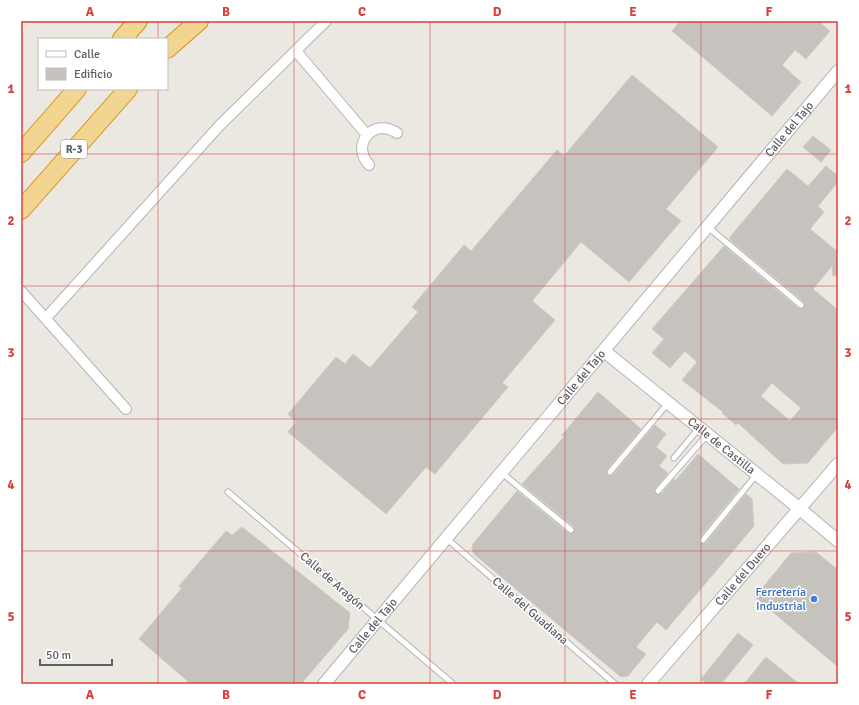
<svg xmlns="http://www.w3.org/2000/svg" width="859" height="705" font-family="Signika,sans-serif">
  <style>
    .building { fill: #c6c3be; stroke: #cfcac0; fill-rule: evenodd }
    .lines { fill: none; stroke-linecap: round; stroke-linejoin: round }
    .service-casing { stroke: #b2b4b7; stroke-width: 7 }
    .minor-casing { stroke: #b2b4b7; stroke-width: 12 }
    .tertiary-casing { stroke: #b2b4b7; stroke-width: 14 }
    .motorway-casing { stroke: #d69116; stroke-width: 20 }
    .service { stroke: #fff; stroke-width: 5 }
    .minor { stroke: #fff; stroke-width: 10 }
    .tertiary { stroke: #fff; stroke-width: 12 }
    .motorway { stroke: #f2d591; stroke-width: 18 }
    .grid { fill: none; stroke: #d7403b; stroke-width: 1; stroke-opacity: 0.55 }
    .shop-dot { fill: #3f7fe0; stroke: #fff; stroke-width: 1.5 }
    .labels { text-anchor: middle; dominant-baseline: central; stroke-width: 3; stroke-linejoin: round; paint-order: stroke }
    .shield { fill: #fff; stroke: #8c8e90; stroke-width: 1 }
    .shield-label { font-size: 11px; font-weight: bold; fill: #5a5d61 }
    .street-label { font-size: 12px; fill: #5a5d61; stroke: #fff }
    .shop-label { font-size: 12px; fill: #366cbe; stroke: #fff; text-anchor: end }
    .neatline { fill: none; stroke: #d7403b; stroke-width: 1.5 }
    .grid-label { font-size: 13px; text-anchor: middle; font-weight: bold; fill: #d7403b }
  </style>
  <rect width="100%" height="100%" fill="#ebe8e1"/>
  <path class="building" d="M680,21h138l12,10 -24,28 -11,-9 -13,15 19,17 -29,34 -100,-85z
    M632,75l86,72 -52,62 15,12 -52,61 -48,-40 -49,59 23,19 -53,63 6,4 -73,87 -9,-7 -40,47 -98,-82 8,-10 -8,-8 48,-57 9,7 8,-10 17,14 48,-56 -6,-5 52,-62 7,6 86,-101 7,6z
    M813,136l18,14 -10,12 -18,-15z
    M826,166l12,10v6l-20,24 6,6 -14,17 28,23v23l-5,1 -1,-10 -19,23 25,21v117l-30,36 -25,1 -45,-41 -2,2 -14,-12 1,-1 -41,-32 15,-18 -12,-11 -15,17 -18,-15 12,-14 -12,-10 72,-83 74,62h6v-6l-74,-62v-3l57,-68 21,17zM772,383l29,25 -11,13 -29,-25z
    M598,392l43,37 -34,40v6h6l42,-50 11,9 -10,13 11,9 -8,10 9,7 -13,16 1,5h5l13,-15 2,1 22,-26 41,35 -39,48v6h6l40,-49 6,5 2,27 -88,104 -9,-8 -21,25 10,7 -18,22 -7,1 -147,-123 -2,-5 1,-5 44,-53 51,42 6,-1v-5l-52,-43 42,-47 -2,-2z
    M242,527l108,86 -2,16 -47,55h-110l-52,-45 43,-51 -3,-2 47,-55 6,4z
    M816,552l22,18v97l-83,-70 36,-44z
    M738,633l15,12 -32,39h-14l-6,-5z
    M766,657l33,27h-55z"/>
  <g class="lines">
    <defs>
      <path id="service" d="M708,227l93,78
        M674,458l25,-30
        M610,472l58,-69
        M502,473l69,57
        M658,491l49,-56
        M228,492l225,192
        M446,538l169,146
        M703,540l54,-66"/>
      <path id="minor" d="M296,51l71,84
        M369,165c-19,-21 5,-48 28,-32
        M21,291l105,118
        M46,318l174,-193 106,-104"/>
      <g id="tertiary">
        <path id="s1" d="M604,351l196,158 38,32"/>
        <path id="s2" d="M324,684l514,-613"/>
        <path id="s3" d="M648,684l190,-220"/>
      </g>
      <path id="motorway" d="M122,39l16,-18
        M167,49l32,-28
        M21,153l56,-64
        M21,210l107,-121"/>
    </defs>
    <use href="#service" class="service-casing"/>
    <use href="#minor" class="minor-casing"/>
    <use href="#tertiary" class="tertiary-casing"/>
    <use href="#motorway" class="motorway-casing"/>
    <use href="#service" class="service"/>
    <use href="#minor" class="minor"/>
    <use href="#tertiary" class="tertiary"/>
    <use href="#motorway" class="motorway"/>
  </g>
  <path class="grid" d="M158,21v18M294,21v663M430,21v663M565,21v663M701,21v663M158,89v595M21,154h817M21,286h817M21,419h817M21,551h817"/>
  <circle class="shop-dot" cx="814" cy="599" r="4"/>
  <g class="labels">
    <rect class="shield" x="61" y="140" width="26" height="18" rx="3"/>
    <g class="shield-label">
      <text x="74" y="149">R-3</text>
    </g>
    <g class="street-label">
      <text stroke="none"><textPath href="#s2" startOffset="724">Calle del Tajo</textPath></text>
      <text stroke="none"><textPath href="#s2" startOffset="400">Calle del Tajo</textPath></text>
      <text stroke="none"><textPath href="#s1" startOffset="151">Calle de Castilla</textPath></text>
      <text stroke="none"><textPath href="#s3" startOffset="145">Calle del Duero</textPath></text>
      <text transform="translate(332 581) rotate(41)">Calle de Aragón</text>
      <text transform="translate(530 611) rotate(41)">Calle del Guadiana</text>
      <text stroke="none"><textPath href="#s2" startOffset="76">Calle del Tajo</textPath></text>
    </g>
    <g class="shop-label">
      <text x="806" y="592">Ferretería<tspan x="806" dy="14">Industrial</tspan></text>
    </g>
  </g>
  <rect width="859" height="705" fill="none" stroke="#ffffff" stroke-width="44"/>
  <rect x="38" y="38" width="130" height="52" fill="#ffffff" stroke="#bdbec0"/>
  <rect x="46" y="51" width="20" height="6" fill="#ffffff" stroke="#bdbec0"/>
  <text x="74" y="58" font-size="12" fill="#5a5d61">Calle</text>
  <rect x="46" y="68" width="20" height="12" fill="#c6c3be" stroke="#bdbec0"/>
  <text x="74" y="78" font-size="12" fill="#5a5d61">Edificio</text>
  <path d="M40 659v6h72v-6" fill="none" stroke="#5a5d61" stroke-width="2"/>
  <text x="46" y="659" font-size="12" fill="#5a5d61" stroke="#ffffff" stroke-width="3" paint-order="stroke">50 m</text>
  <rect x="22" y="22" width="815" height="661" class="neatline"/>
  <g class="grid-label">
    <text x="90" y="16">A</text>
    <text x="226" y="16">B</text>
    <text x="362" y="16">C</text>
    <text x="497" y="16">D</text>
    <text x="633" y="16">E</text>
    <text x="769" y="16">F</text>
    <text x="11" y="93">1</text>
    <text x="848" y="93">1</text>
    <text x="11" y="225">2</text>
    <text x="848" y="225">2</text>
    <text x="11" y="357">3</text>
    <text x="848" y="357">3</text>
    <text x="11" y="489">4</text>
    <text x="848" y="489">4</text>
    <text x="11" y="621">5</text>
    <text x="848" y="621">5</text>
    <text x="90" y="699">A</text>
    <text x="226" y="699">B</text>
    <text x="362" y="699">C</text>
    <text x="497" y="699">D</text>
    <text x="633" y="699">E</text>
    <text x="769" y="699">F</text>
  </g>
</svg>
